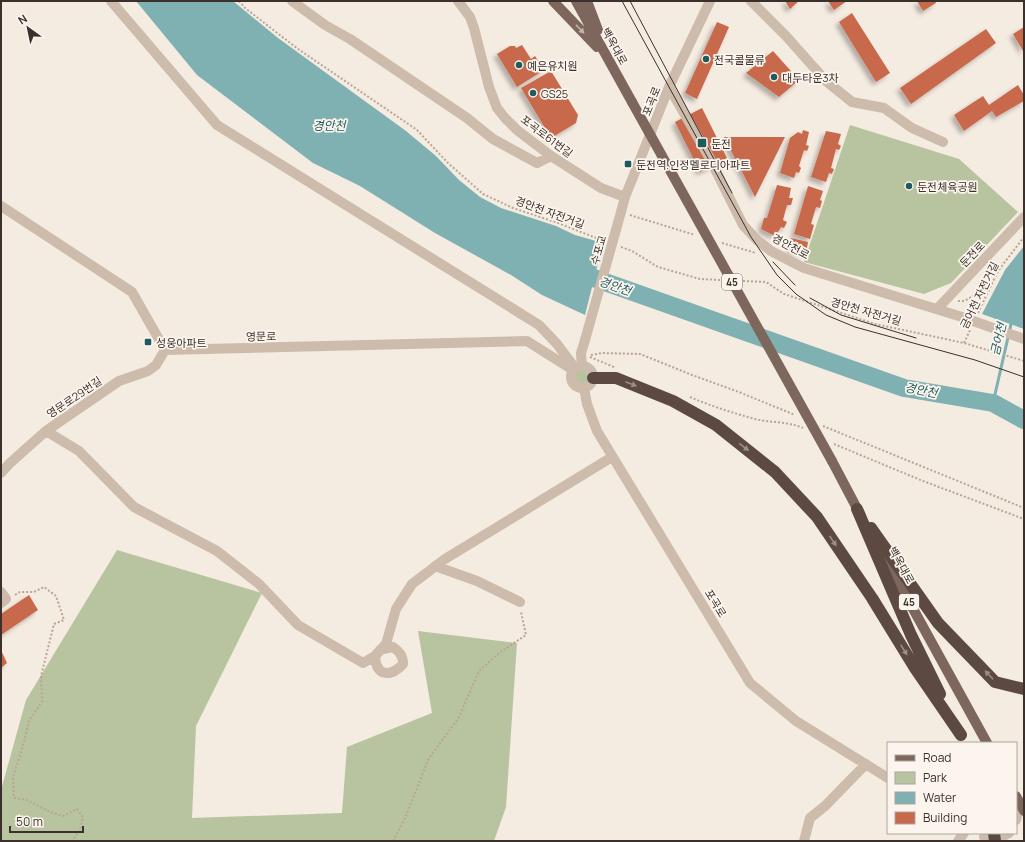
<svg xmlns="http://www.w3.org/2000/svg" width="1025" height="842" font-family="Manrope,'Noto Sans KR',sans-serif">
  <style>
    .green { fill: #b8c4a0 }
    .water { fill: #7fb0b2 }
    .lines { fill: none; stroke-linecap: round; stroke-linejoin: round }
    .stream { stroke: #7fb0b2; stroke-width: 3 }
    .river { stroke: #7fb0b2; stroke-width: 18 }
    .building { fill: #c8694b; filter: url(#shadow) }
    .path { stroke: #b9a596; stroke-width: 2; stroke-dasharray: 2 2; stroke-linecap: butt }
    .minor { stroke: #cdbbac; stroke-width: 10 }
    .major { stroke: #7d675c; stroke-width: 10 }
    .highway { stroke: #5c4a42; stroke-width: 12 }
    .tram { stroke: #3b302b; stroke-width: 1 }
    .minor-bridge { stroke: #cdbbac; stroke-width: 10 }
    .major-bridge { stroke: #7d675c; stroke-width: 10 }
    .highway-bridge { stroke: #5c4a42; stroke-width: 12 }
    .oneway { fill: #c2b5ac }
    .oneway2 { fill: #9c8e87 }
    .poi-dot { fill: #1f5a5e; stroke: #fbf5ee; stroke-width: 1.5 }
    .labels { text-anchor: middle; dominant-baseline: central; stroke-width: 3.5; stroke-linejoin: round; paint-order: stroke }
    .shield { fill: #fbf5ee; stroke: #756b66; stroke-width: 1 }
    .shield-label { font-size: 10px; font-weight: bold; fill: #3b302b }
    .street-label { font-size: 11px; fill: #3b302b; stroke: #fbf5ee }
    .poi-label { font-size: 11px; fill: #3b302b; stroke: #fbf5ee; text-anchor: start }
    .water-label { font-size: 12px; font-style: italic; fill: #1f5a5e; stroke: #fbf5ee }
  </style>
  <defs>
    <filter id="shadow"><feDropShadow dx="-3.5" dy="3.5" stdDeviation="2" flood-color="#0004"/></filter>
  </defs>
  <rect width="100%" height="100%" fill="#f4ebe1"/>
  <path class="green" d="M850,125l109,34 59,53 -67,71 -27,11 -120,-32z
    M574 377a8 8 0 1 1 16 0a8 8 0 1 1-16 0Z
    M117,550l145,43 -66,133 -4,92 150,-5 5,-66 85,-34 -14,-82 99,12 -11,164 -12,34h-493v-51l25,-90z"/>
  <path class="water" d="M136,1h97l45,37 128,93 30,25 23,24 21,17 21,11 55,18 19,9 28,8 -18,72 -43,-20 -31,-20 -76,-42 -75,-47 -47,-23 -116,-88z
    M1024,246v83l-42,-15 23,-44z"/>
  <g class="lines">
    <path class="stream" d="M993,403l19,-83"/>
    <path class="river" d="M571,270l333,118 89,15 31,17"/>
  </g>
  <path class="building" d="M785,1h14l-9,8z
    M828,1h19l-13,9z
    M917,1h18l1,2 -13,8z
    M852,13l38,60 -14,9 -37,-60z
    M717,22l12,5 -32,72 -12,-6z
    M1024,27v23l-1,1 -10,-17z
    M986,29l10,14 -85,61 -11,-16z
    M522,45l9,14 4,-3 9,14 -27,17 -20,-33 13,-8h5l1,2z
    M773,51l26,29 -20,17 -33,-24z
    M551,71l27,44 -2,8 -25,15 -30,-50z
    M1018,85l6,10v6l-28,16 -4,-6 -28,20 -10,-16 29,-19 6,9z
    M702,108l25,50 -27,14 -25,-50z
    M803,130l6,2 -3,13 3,1 -2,5 -3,-1 -5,16 2,2 -2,5 -3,-1 -2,6 -14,-5 10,-35 8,-6 4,2z
    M826,131l15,3 -3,10 3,2 -2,4 -3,-1 -5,19 3,1 -2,5 -3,-1 -3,9 -15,-5z
    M724,137h61l-30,60z
    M777,185l14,3 -2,10h4l-2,7h-4l-4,15 4,2 -3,6 -3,-1 -3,5 -5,3 -12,-6 3,-11h3z
    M808,186l15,5 -3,9 2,1 -2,7 -4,-1 -5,17 3,1 -4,14 -16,-5z
    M791,238l17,4 -2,11 -16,-3z
    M29,595l9,15 -37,25v-21z
    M1,650l6,13 -6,5z"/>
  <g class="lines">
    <path class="path" d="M239,1l6,7 53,41 119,81 31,33 35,31 30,14 45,15 46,18
      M630,215l65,20
      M722,243l34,10
      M621,247l11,4 26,16 42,12 20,1
      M743,281l23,1 18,12 91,30 89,19 60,18
      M958,301h6l26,-14
      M978,313l20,-42 26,-34
      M964,343l6,-13
      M591,355l11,-2 38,1 52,21 47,17 56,23
      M590,357l24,10
      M690,397c21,9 43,16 65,22 16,4 32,2 48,9
      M823,426l201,82
      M834,444l89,37 101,38
      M15,595l5,-3h14l10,-5 12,9 8,24 -10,4 -13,52 1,25 -13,20 -7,28 -9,28 1,21 13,2 23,12 13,4 14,-7 6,8 -3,13 -8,11
      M393,841l13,-25 23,-58 29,-39 21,-48 20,-18 27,-18 -5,-23"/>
    <path class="minor" d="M111,1l106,124 322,200 18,19 18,24
      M292,1l33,24 25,14 117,79 26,21 44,24 14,-7
      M458,1l12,16 4,11 15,59 8,21 8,10 12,12 34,26 50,32 24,9
      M751,1l35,35 40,45 26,21 32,6 28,20 31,14
      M669,87l40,70 34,68 14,15 14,11 33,17 158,49
      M1,206l131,86 33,58 362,-9 46,29
      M621,212l4,-15 44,-110 41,-86
      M938,308l86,-91
      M571 377a11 11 0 1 1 22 0a11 11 0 1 1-22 0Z
      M582,366l-1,-13 4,-13
      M584,388l3,16 10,27 153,252 46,38 92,57
      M46,431l33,20 55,56 83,44 42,33 39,41 65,38 12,-7 11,-12 10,-35 16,-25 33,-25 167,-102
      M1,473l9,-10 36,-32 73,-50 29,-10 8,-6 9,-15
      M435,566l42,15 43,21
      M1,592l5,7 -5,4
      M375,656c1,20 15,22 28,8 0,-8 -3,-12 -10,-17l-13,3
      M1016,820l4,-17
      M984,837l15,1 10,-5
      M804,841l6,-23 15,-12 41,-42
      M958,841l6,-8"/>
    <path class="major" d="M553,1l44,46
      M576,1l56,101
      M587,1l11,29
      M832,461l29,55
      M879,547l108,196
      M1016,796l8,15"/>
    <path class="highway" d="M593,378h23l57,23 43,24 59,47 42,45 55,81 43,70 46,67
      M857,509l54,126 29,59
      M871,528l67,95 57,59 29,7"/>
    <path class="tram" d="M622,1l129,236 26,38 19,19 30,21 29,12 120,33 49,17
      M630,1l102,192
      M773,262l22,23
      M810,298l31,17 75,23"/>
    <path class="minor-bridge" d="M962,317l62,22
      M585,340l36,-128"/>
    <path class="major-bridge" d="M632,102l200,359"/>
    <path class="highway-bridge" d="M994,833l1,8"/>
  </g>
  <defs><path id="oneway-solid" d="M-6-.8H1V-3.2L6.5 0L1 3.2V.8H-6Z"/></defs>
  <use class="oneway" href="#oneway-solid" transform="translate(580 29) rotate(46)"/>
  <g class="oneway2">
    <use href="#oneway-solid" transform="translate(631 384) rotate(21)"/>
    <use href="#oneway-solid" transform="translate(744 447) rotate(38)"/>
    <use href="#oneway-solid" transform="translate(833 541) rotate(56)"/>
    <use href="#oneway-solid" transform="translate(904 650) rotate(58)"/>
    <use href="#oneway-solid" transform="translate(989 675) rotate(-134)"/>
  </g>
  <g class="poi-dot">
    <circle cx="706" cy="59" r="4"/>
    <circle cx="519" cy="65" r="4"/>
    <circle cx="774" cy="77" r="4"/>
    <circle cx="533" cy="93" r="4"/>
    <rect x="697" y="138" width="10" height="10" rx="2"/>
    <rect x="624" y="160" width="8" height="8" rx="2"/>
    <circle cx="909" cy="186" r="4"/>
    <rect x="144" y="338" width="8" height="8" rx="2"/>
  </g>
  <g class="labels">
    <g class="shield">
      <rect x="722" y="274" width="20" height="16" rx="3"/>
      <rect x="899" y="594" width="20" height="16" rx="3"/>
    </g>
    <g class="shield-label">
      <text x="732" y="282">45</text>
      <text x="909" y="602">45</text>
    </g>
    <g class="street-label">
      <text transform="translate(615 46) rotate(61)">백옥대로</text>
      <text transform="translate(651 101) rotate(-68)">포곡로</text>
      <text transform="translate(547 136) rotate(37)">포곡로61번길</text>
      <text transform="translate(550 212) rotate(20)">경안천 자전거길</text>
      <text transform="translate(791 246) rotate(28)">경안천로</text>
      <text transform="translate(598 250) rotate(-74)">수포교</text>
      <text transform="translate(972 254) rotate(-46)">둔전로</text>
      <text transform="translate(979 295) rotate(-64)">금어천 자전거길</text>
      <text transform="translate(866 311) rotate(16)">경안천 자전거길</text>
      <text transform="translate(261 336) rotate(-1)">영문로</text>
      <text transform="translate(74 397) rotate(-34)">영문로29번길</text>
      <text transform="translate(902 565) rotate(61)">백옥대로</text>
      <text transform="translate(716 603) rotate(58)">포곡로</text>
    </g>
    <g class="poi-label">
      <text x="714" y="59">전국콜물류</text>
      <text x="527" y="65">예은유치원</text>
      <text x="782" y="77">대두타운3차</text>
      <text x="541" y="93">GS25</text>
      <text x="711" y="143">둔전</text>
      <text x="636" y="164">둔전역.인정멜로디아파트</text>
      <text x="917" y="186">둔전체육공원</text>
      <text x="156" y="342">성웅아파트</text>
    </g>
    <g class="water-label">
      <text x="329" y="125">경안천</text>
      <text transform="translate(615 286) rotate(19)">경안천</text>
      <text transform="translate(998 339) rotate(-77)">금어천</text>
      <text transform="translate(921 390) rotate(11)">경안천</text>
    </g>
  </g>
  <rect width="1025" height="842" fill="none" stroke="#3b302b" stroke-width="4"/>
  <rect x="887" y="742" width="130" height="92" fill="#fbf5ee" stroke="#aea6a0"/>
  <rect x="895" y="755" width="20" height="6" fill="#7d675c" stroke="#aea6a0"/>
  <text x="923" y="762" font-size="12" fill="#3b302b">Road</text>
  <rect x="895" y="772" width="20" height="12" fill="#b8c4a0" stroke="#aea6a0"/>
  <text x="923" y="782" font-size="12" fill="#3b302b">Park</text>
  <rect x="895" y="792" width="20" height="12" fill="#7fb0b2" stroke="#aea6a0"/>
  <text x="923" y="802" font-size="12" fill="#3b302b">Water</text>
  <rect x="895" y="812" width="20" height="12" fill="#c8694b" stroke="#aea6a0"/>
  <text x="923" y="822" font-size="12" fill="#3b302b">Building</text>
  <g transform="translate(28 28) rotate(327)" stroke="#fbf5ee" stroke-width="3" paint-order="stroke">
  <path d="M0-3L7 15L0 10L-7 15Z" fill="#3b302b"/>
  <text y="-6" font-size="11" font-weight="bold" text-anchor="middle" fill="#3b302b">N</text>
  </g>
  <path d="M10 826v6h73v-6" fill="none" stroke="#3b302b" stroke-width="2"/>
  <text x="16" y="826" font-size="12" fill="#3b302b" stroke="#fbf5ee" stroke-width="3" paint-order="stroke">50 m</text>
</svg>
